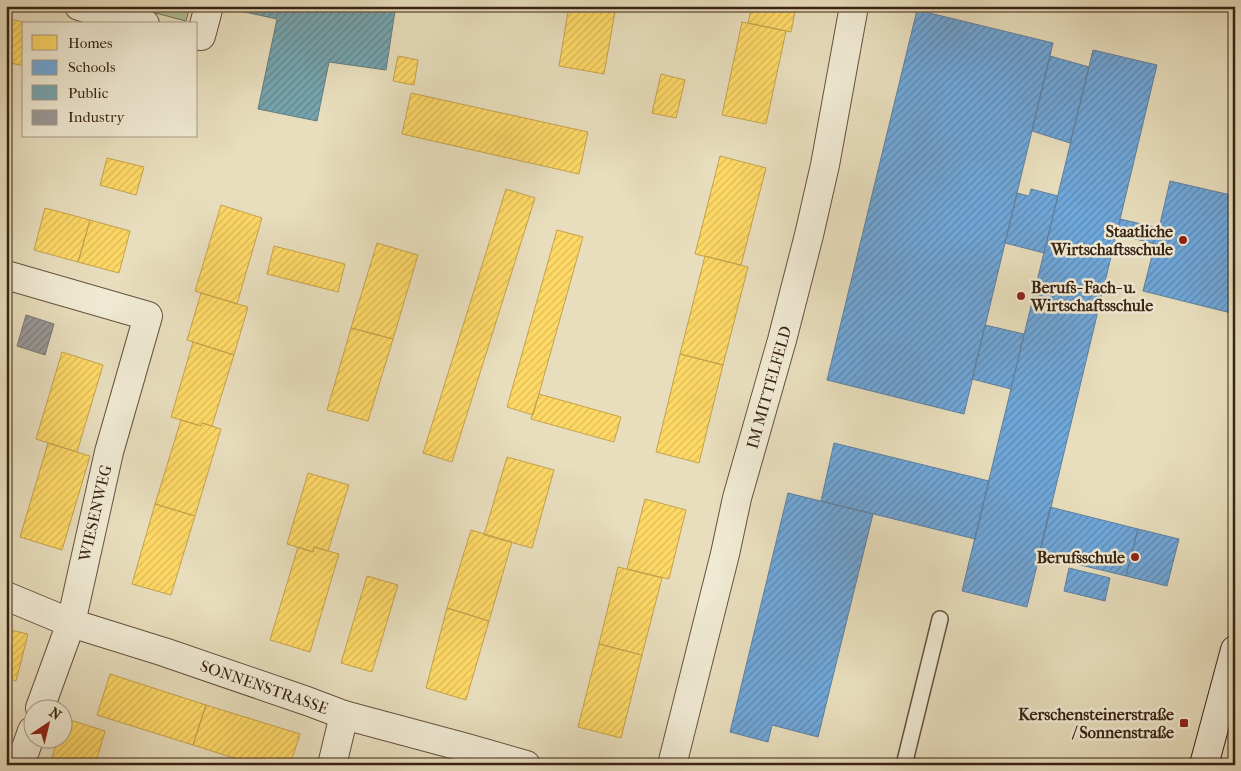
<svg xmlns="http://www.w3.org/2000/svg" width="1241" height="771" font-family="'IM FELL French Canon',serif">
  <style>
    .green { fill: #b0c296; stroke: #747254 }
    .homes { fill: url(#homes-hatch); stroke: #c4a24d }
    .schools { fill: url(#schools-hatch); stroke: #5f80a0 }
    .public { fill: url(#public-hatch); stroke: #647e80 }
    .industry { fill: url(#industry-hatch); stroke: #7c7671 }
    .lines { fill: none; stroke-linecap: round; stroke-linejoin: round }
    .lane-casing { stroke: #65523e; stroke-width: 18 }
    .street-casing { stroke: #65523e; stroke-width: 30 }
    .secondary-casing { stroke: #392313; stroke-width: 30 }
    .lane { stroke: #f0ead4; stroke-width: 15 }
    .street { stroke: #f0ead4; stroke-width: 28 }
    .secondary { stroke: #f0ead4; stroke-width: 28 }
    .poi-dot { fill: #8f2418; stroke: #f0ead4; stroke-width: 2 }
    .labels { text-anchor: middle; dominant-baseline: central; stroke-width: 5; stroke-linejoin: round; paint-order: stroke }
    .poi-label { font-size: 16px; font-weight: bold; fill: #392313; stroke: #f0ead4; text-anchor: end }
    .street-label { font-size: 16px; fill: #392313; stroke: #f0ead4 }
  </style>
  <defs>
    <pattern id="homes-hatch" width="6" height="6" patternUnits="userSpaceOnUse" patternTransform="scale(1.25)"><rect width="6" height="6" fill="#ffd966"/><path d="M-1 1l2-2M0 6l6-6M5 7l2-2" fill="none" stroke="#dbba58"/></pattern>
    <pattern id="schools-hatch" width="6" height="6" patternUnits="userSpaceOnUse" patternTransform="scale(1.25)"><rect width="6" height="6" fill="#6fa8dc"/><path d="M-1 1l2-2M0 6l6-6M5 7l2-2" fill="none" stroke="#5c88b1"/></pattern>
    <pattern id="public-hatch" width="6" height="6" patternUnits="userSpaceOnUse" patternTransform="scale(1.25)"><rect width="6" height="6" fill="#76a5af"/><path d="M-1 1l2-2M0 6l6-6M5 7l2-2" fill="none" stroke="#62868d"/></pattern>
    <pattern id="industry-hatch" width="6" height="6" patternUnits="userSpaceOnUse" patternTransform="scale(1.25)"><rect width="6" height="6" fill="#999"/><path d="M-1 1l2-2M0 6l6-6M5 7l2-2" fill="none" stroke="#7e7c7c"/></pattern>
  </defs>
  <rect width="100%" height="100%" fill="#e8debd"/>
  <filter id="stains"><feTurbulence type="fractalNoise" baseFrequency=".004" numOctaves="4"/><feColorMatrix values="0 0 0 0 .2 0 0 0 0 .09 0 0 0 0 .02 0 0 0 .5 -.17"/></filter>
  <radialGradient id="worn" r=".72"><stop offset=".6" stop-color="#630" stop-opacity="0"/><stop offset="1" stop-color="#630" stop-opacity=".3"/></radialGradient>
  <path class="green" d="M129,6h61l-4,15z"/>
  <path class="homes" d="M569,6h47l-12,68 -45,-8z
    M752,6h44l-5,26 -43,-9z
    M6,18l25,6h-7v42l-18,-4z
    M742,22l44,9 -20,93 -44,-9z
    M398,56l20,4 -4,25 -21,-4z
    M661,74l24,6 -9,38 -24,-5z
    M411,93l177,39 -9,42 -177,-40z
    M720,156l46,12 -25,97 -46,-11z
    M107,158l37,9 -8,28 -36,-10z
    M506,189l29,9 -83,264 -29,-9z
    M221,205l41,13 -25,86 -42,-13z
    M45,208l45,12 -12,42 -44,-12z
    M90,220l40,11 -11,42 -41,-11z
    M557,230l26,7 -50,178 -26,-8z
    M377,243l41,12 -25,84 -42,-11z
    M274,246l71,18 -7,28 -71,-18z
    M705,256l43,11 -25,98 -43,-11z
    M201,293l47,14 -14,48 -47,-15z
    M351,328l42,11 -25,82 -41,-11z
    M193,342l41,13 -22,71 -10,-3 -1,3 -30,-9z
    M62,352l41,13 -26,87 -41,-13z
    M680,354l43,11 -24,98 -43,-11z
    M539,394l82,23 -7,25 -83,-23z
    M181,420l20,6 1,-3 19,6 -26,87 -40,-12z
    M48,443l42,13 -28,94 -42,-13z
    M507,457l47,13 -22,78 -48,-13z
    M308,473l41,12 -21,66 -14,-4 -1,5 -26,-8z
    M645,499l41,11 -17,69 -42,-10z
    M155,504l40,12 -24,79 -39,-11z
    M471,530l41,12 -23,79 -42,-13z
    M298,547l15,5 1,-5 25,7 -29,98 -40,-12z
    M618,567l44,11 -20,77 -43,-11z
    M367,576l31,9 -26,87 -31,-9z
    M447,608l42,13 -23,79 -40,-12z
    M6,629l22,5 -12,47 -10,-3z
    M599,644l43,11 -21,83 -43,-11z
    M110,674l96,31 -13,40 -96,-30z
    M206,705l94,29 -10,31h-35l-62,-20z
    M64,718l41,13 -10,34h-45l8,-27h4v-14z"/>
  <path class="schools" d="M917,10l136,33 -89,371 -137,-34z
    M1093,50l64,15 -130,542 -65,-16z
    M1050,56l39,11 -19,76 -38,-12z
    M1170,181l65,15v118l-92,-23 12,-47 -38,-10 3,-15 39,9z
    M1031,189l27,7 -14,57 -39,-10 12,-50 12,3z
    M985,325l39,9 -13,55 -39,-10z
    M834,443l155,38 -14,58 -154,-38z
    M788,493l85,21 -55,223 -46,-12 -4,17 -38,-10z
    M1050,507l88,22 -12,47 -87,-21z
    M1138,529l41,10 -12,47 -41,-10z
    M1069,568l41,10 -5,23 -41,-10z"/>
  <path class="public" d="M240,6h129l26,5 -9,59 -57,-8 -12,59 -59,-12 19,-90 -37,-8z"/>
  <path class="industry" d="M26,315l28,9 -9,31 -28,-9z"/>
  <g class="lines">
    <defs>
      <path id="lane" d="M904,765l36,-146"/>
      <g id="street">
        <path d="M79,6l35,11 31,7"/>
        <path d="M196,35l5,1 8,-30"/>
        <path d="M6,275l142,41 -39,136 -38,171 -31,85"/>
        <path id="s1" d="M6,596l65,27 93,29 143,49 37,14 123,33 59,17"/>
        <path d="M20,765l12,-34"/>
        <path d="M332,765l12,-50"/>
        <path id="s2" d="M672,765l53,-211 12,-56 45,-158 27,-105 16,-70 29,-159"/>
      </g>
      <path id="secondary" d="M1204,765l31,-115"/>
    </defs>
    <use href="#lane" class="lane-casing"/>
    <use href="#street" class="street-casing"/>
    <use href="#secondary" class="secondary-casing"/>
    <use href="#lane" class="lane"/>
    <use href="#street" class="street"/>
    <use href="#secondary" class="secondary"/>
  </g>
  <g class="poi-dot">
    <circle cx="1183" cy="240" r="5"/>
    <circle cx="1021" cy="296" r="5"/>
    <circle cx="1135" cy="557" r="5"/>
    <rect x="1179" y="718" width="10" height="10" rx="2.5"/>
  </g>
  <g class="labels">
    <g class="poi-label">
      <text x="1173" y="231">Staatliche<tspan x="1173" dy="18">Wirtschaftsschule</tspan></text>
      <text x="1031" y="287" text-anchor="start">Berufs- Fach- u.<tspan x="1031" dy="18">Wirtschaftsschule</tspan></text>
      <text x="1125" y="557">Berufsschule</text>
      <text x="1174" y="714">Kerschensteinerstraße<tspan x="1174" dy="18">/ Sonnenstraße</tspan></text>
    </g>
    <g class="street-label">
      <text stroke="none"><textPath href="#s2" startOffset="390">IM MITTELFELD</textPath></text>
      <text transform="translate(95 513) rotate(-77)">WIESENWEG</text>
      <text stroke="none"><textPath href="#s1" startOffset="274">SONNENSTRASSE</textPath></text>
    </g>
  </g>
  <rect width="1241" height="771" fill="none" stroke="#e8debd" stroke-width="25"/>
  <rect x="8" y="8" width="1226" height="756" fill="none" stroke="#392313" stroke-width="2.5"/>
  <rect x="12" y="12" width="1216" height="746" fill="none" stroke="#392313"/>
  <rect x="22" y="22" width="175" height="115" fill="#f0ead4" stroke="#a79a87"/>
  <rect x="32" y="35" width="25" height="15" fill="#ffd966" stroke="#a79a87"/>
  <text x="68" y="48" font-size="15" fill="#392313">Homes</text>
  <rect x="32" y="60" width="25" height="15" fill="#6fa8dc" stroke="#a79a87"/>
  <text x="68" y="72" font-size="15" fill="#392313">Schools</text>
  <rect x="32" y="85" width="25" height="15" fill="#76a5af" stroke="#a79a87"/>
  <text x="68" y="98" font-size="15" fill="#392313">Public</text>
  <rect x="32" y="110" width="25" height="15" fill="#999999" stroke="#a79a87"/>
  <text x="68" y="122" font-size="15" fill="#392313">Industry</text>
  <g transform="translate(48 724) rotate(35)"><circle r="24" fill="#f0ead4" stroke="#a79a87"/>
  <path d="M0-4L9 19L0 12L-9 19Z" fill="#8f2418"/>
  <text y="-8" font-size="14" font-weight="bold" text-anchor="middle" fill="#392313">N</text>
  </g>
  <rect width="100%" height="100%" filter="url(#stains)"/>
  <rect width="100%" height="100%" fill="url(#worn)"/>
</svg>
